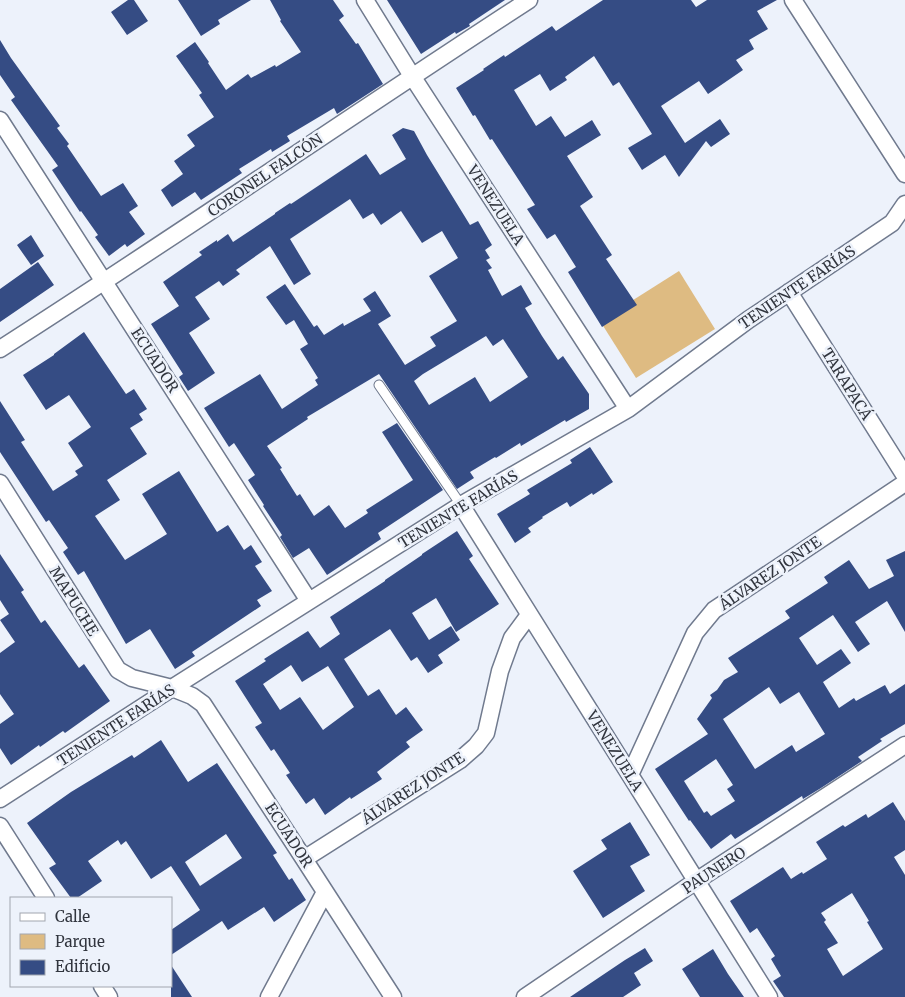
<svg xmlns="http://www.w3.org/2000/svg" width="905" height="997" font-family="Merriweather,serif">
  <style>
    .green { fill: #debb82 }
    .building { fill: #354c84; fill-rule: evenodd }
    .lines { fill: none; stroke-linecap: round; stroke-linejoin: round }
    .lane-casing { stroke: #707a8e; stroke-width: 11 }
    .street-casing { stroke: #707a8e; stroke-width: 19 }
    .lane { stroke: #fff; stroke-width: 9 }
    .street { stroke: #fff; stroke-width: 16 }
    .labels { text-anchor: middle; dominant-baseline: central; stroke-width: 5; stroke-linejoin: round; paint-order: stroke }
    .street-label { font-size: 15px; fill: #31353e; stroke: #edf2fb }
  </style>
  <rect width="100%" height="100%" fill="#edf2fb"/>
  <path class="green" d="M679,271l36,58 -79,49 -36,-57z"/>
  <path class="building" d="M128,0h6l14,21 -21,14 -16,-23z
    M178,0h73l-33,20 2,4 -19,12z
    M270,0h63l11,16 -5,4 17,24 2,-1 25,41 -46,30 -3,-6 -47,28 3,5 -18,11 -1,-3 -32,20 3,4 -41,27 -6,-8 -23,15 -11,-17 22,-16 -9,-13 21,-15 -8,-11 27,-18 -15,-22 3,-2 -26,-37 19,-14 14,20 -1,1 18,27 22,-16 3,4 24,-13 1,2 25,-15 -21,-31 1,-1z
    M387,0h118l-36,24 1,2 -14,8 -1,-2 -34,22z
    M603,0h88l5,7 11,-7h70l-20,11 11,18 -19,11 5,9 -18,11 7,10 -35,24 -9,-13 -38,25 24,37 35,-24 10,15 -19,13 -5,-6 -27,36 -14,-22 -23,15 -14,-22 24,-14 -33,-52 -6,4 -19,-30 -29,21 2,3 -17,11 -10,-17 -26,16 22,36 15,-10 14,21 27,-17 9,15 -34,21 26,41 -13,9 32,49 -6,4 31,46 -35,22 -34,-55 8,-5 -21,-33 -8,5 -20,-30 8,-4 -43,-66 -2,1 -15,-25 -2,1 -17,-28 28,-18 -1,-1 21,-14 1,2 47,-31 4,5z
    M0,40l11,18 49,68 -3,2 12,16 -2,2 34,50 22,-13 15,23 -9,6 16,22 -18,13 -2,-3 -16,12 -14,-19 3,-2 -17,-24 -1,1 -28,-42 6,-4 -47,-66 4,-3 -15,-22z
    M403,128l11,3 13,24 43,70 8,-4 14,24 -7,5 5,8 -4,2 6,8 -4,2 14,26 19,-11 11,19 -7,4 17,28 16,24 5,-4 26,38v15l-23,13 -1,-2 -44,26 -1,-3 -24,15 -1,-1 -25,15 4,6 -17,11 -78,-115 -72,43 1,2 -41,27 15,22 -2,1 17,27 3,-2 14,22 15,-11 16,23 23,-15 -2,-3 47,-30 -31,-48 15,-9 46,67 -65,43 3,6 -54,36 -18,-27 -16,10 -13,-21 2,-2 -19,-29 1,-1 -16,-25 7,-5 -21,-32 -5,4 -25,-39 56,-34 22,35 36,-24 -3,-5 3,-2 -18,-29 8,-5 -14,-24 -8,5 -20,-28 19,-13 29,43 3,-2 7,10 19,-12 1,3 27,-15 -8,-12 12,-8 16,25 -13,8 27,41 31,-19 -6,-9 27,-16 -28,-45 29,-18 -16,-27 -20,12 -21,-32 -20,14 -8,-12 -10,6 -13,-20 -60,40 21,35 -17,11 -24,-39 -34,24 4,4 -17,12 -4,-5 -24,16 15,22 -21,14 26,40 -27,18 -9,-14 4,-3 -32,-50 28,-18 -16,-24 39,-27 -3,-3 18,-12v2l11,-8 5,8 42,-28v-1l15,-10 1,1 75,-50 14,21 26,-16 -14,-24zM486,336l7,10 10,-7 25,38 -38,25 -15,-25 -46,28 -15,-24 9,-7z
    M31,235l13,21 -13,9 -14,-20z
    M38,262l16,23 -54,37v-33z
    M84,332l42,62 8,-5 13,20 -8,5 4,6 -13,8 17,26 -40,26 13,20 -25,16 30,44 42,-26 -25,-40 37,-23 38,61 11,-7 16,25 7,-5 11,17 -7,4 17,25 -15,9 4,6 -69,46 3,4 -20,13 -25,-40 -24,15 -42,-73 -6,4 -15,-23 5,-4 -19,-28 -3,2 -46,-70v-51l25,39 -4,2 32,49 25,-16 -3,-4 8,-5 -15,-23 23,-16 -22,-32 -23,15 -23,-35 31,-20v-1z
    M590,447l23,35 -20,13 -1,-2 -22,14 -3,-5 -25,15 1,1 -15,10 3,4 -16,11 -18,-29 33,-20 -3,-4 45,-27 -2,-3z
    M457,531l16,25 -4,3 30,45 -43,28 -20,-34 -24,15 17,27 22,-14 9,14 -22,15 5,8 -15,10 -11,-16 -6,4 -21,-32 -46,30 24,37 11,-7 17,26 10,-8 17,23 -17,12 4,5 -33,25 5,7 -31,20 -1,-2 -25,18 -11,-17 -8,6 -20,-29 4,-2 -16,-24 -3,2 -16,-24 7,-4 -27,-42 31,-20 -2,-2 44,-28 12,17 20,-14 -10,-17 55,-36v-1l37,-25v-1zM291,665l11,17 26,-16 26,41 -31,23 -23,-33 -20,13 -17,-26z
    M905,551v81l-18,-31 -32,21 15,22 -12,8 -25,-37 -34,23 18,27 24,-16 10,14 -28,19 16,26 15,-10 2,3 29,-16 5,9 15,-10v40l-25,15 2,2 -24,16 4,4 -41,27 -18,11 -1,-3 -67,43 -4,-5 -20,15 -21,-29 -1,1 -34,-52 53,-35 -11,-15 15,-21 -2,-3 7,-5 7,-10 14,-8 -10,-14 62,-40 -5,-7 43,-28 -4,-6 25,-17 20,29 25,-13 -8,-16zM769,687l11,17 19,-12 26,42 -29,18 -4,-7 -37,24 -32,-50zM716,759l17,26 -6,4 8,12 -24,15 -4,-5 -3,2 -20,-32z
    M0,554l24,36 -3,2 20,31 4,-3 34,48 5,-4 26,37 -45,32 -2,-2 -23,16 -1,-2 -28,20 -11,-17v-24l14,-10 -14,-20v-41l15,-11 -15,-22 9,-6 -9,-14z
    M161,740l27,42 29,-19 60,90 -4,2 16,25 3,-2 14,22 -32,22 -10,-15 -36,23 -6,-9 -51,34v-25l29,-20 -29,-44 -20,13 -25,-38 -5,4 -3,-5 -30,21 14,20 -25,17h-6l-22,-30 7,-4 -29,-41 44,-31 61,-37 2,3zM226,834l16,24 -42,28 -15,-24z
    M893,802l12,19v29l-11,7 11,18v122h-121l-11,-16 8,-5 -10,-17 4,-3 -18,-28 -7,5 -20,-32 53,-34 8,12 11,-7 1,2 24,-15 -11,-17 27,-17 2,2 21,-13 2,4zM852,893l17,28 -2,1 16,27 -40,27 -16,-27 11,-6 -14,-21 2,-2 -5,-7z
    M630,822l20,33 -20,11 15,25 -42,27 -30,-47 34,-22 -6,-9z
    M645,948l8,13 -19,12 7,12 -18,12h-53l55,-37z
    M713,949l15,25 16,23h-44l-18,-28z
    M171,965l21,32h-21z"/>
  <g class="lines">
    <defs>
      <path id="lane" d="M379,385l82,120"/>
      <path id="street" d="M365,0l47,76 216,333
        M793,0l112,174
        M0,120l309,481
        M789,292l116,184
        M0,349c178,-114 352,-234 529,-349
        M0,483l118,187 14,8 40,10 20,8 11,8 101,155 89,138
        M461,505l308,492
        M630,775l65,-142 19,-23 191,-127
        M0,799l172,-111 289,-183 167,-96 120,-89 144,-97 13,-19
        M0,826l46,72
        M304,859l156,-99 16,-14 10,-13 14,-62 12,-33 17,-23
        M102,986l7,11
        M269,997l56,-105
        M525,997l171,-116 209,-136"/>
    </defs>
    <use href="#lane" class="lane-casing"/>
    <use href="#street" class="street-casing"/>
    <use href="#lane" class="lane"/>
    <use href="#street" class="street"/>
  </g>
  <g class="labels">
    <g class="street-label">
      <text transform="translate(265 175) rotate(-34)">CORONEL FALCÓN</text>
      <text transform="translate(496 205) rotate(57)">VENEZUELA</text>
      <text transform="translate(797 287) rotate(-34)">TENIENTE FARÍAS</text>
      <text transform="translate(155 360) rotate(57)">ECUADOR</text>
      <text transform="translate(847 384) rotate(58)">TARAPACÁ</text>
      <text transform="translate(458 509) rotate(-31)">TENIENTE FARÍAS</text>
      <text transform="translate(770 573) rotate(-34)">ÁLVAREZ JONTE</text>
      <text transform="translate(74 601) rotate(58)">MAPUCHE</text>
      <text transform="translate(116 725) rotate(-33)">TENIENTE FARÍAS</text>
      <text transform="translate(615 751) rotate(58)">VENEZUELA</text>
      <text transform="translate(413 788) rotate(-33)">ÁLVAREZ JONTE</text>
      <text transform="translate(289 835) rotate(57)">ECUADOR</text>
      <text transform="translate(714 870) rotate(-33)">PAUNERO</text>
    </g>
  </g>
  <rect x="10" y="897" width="162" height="90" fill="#edf2fb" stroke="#a2a6af"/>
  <rect x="20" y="913" width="25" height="8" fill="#ffffff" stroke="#a2a6af"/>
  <text x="55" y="922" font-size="15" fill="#31353e">Calle</text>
  <rect x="20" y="934" width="25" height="15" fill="#debb82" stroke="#a2a6af"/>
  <text x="55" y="947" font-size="15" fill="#31353e">Parque</text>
  <rect x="20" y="960" width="25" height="15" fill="#354c84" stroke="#a2a6af"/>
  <text x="55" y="972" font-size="15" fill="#31353e">Edificio</text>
</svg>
